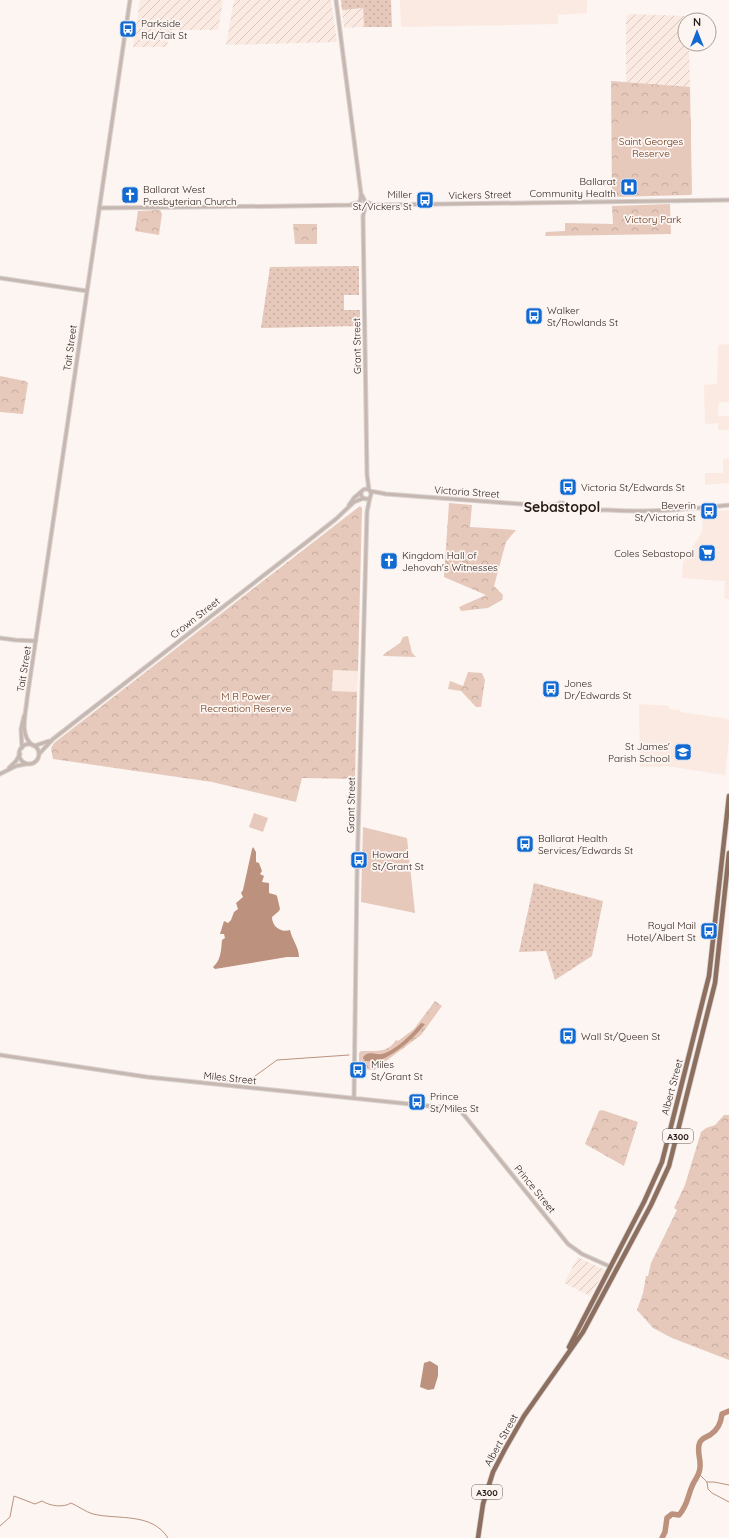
<svg xmlns="http://www.w3.org/2000/svg" width="729" height="1538" font-family="Quicksand,sans-serif">
  <style>
    .built { fill: #fbeae2 }
    .industrial { fill: url(#industrial-furrows) }
    .grass { fill: url(#grass-dots) }
    .park { fill: url(#park-crowns) }
    .pitch { fill: #e6c9bb }
    .water { fill: #bc927e }
    .lines { fill: none; stroke-linecap: round; stroke-linejoin: round }
    .stream { stroke: #bc927e; stroke-width: 1 }
    .river { stroke: #bc927e; stroke-width: 5.5 }
    .minor-casing { stroke: #dad2cf; stroke-width: 5 }
    .highway-casing { stroke: #dad2cf; stroke-width: 6 }
    .minor { stroke: #c6b7b0; stroke-width: 3 }
    .highway { stroke: #8d6f60; stroke-width: 4.5 }
    .labels { text-anchor: middle; dominant-baseline: central; stroke-width: 3.5; stroke-linejoin: round; paint-order: stroke }
    .shield { fill: #fcf5f2; stroke: #685d59; stroke-width: 1 }
    .shield-label { font-size: 9px; font-weight: bold; fill: #291c17 }
    .poi-label { font-size: 10px; fill: #291c17; stroke: #fcf5f2; text-anchor: start }
    .park-label { font-size: 10px; fill: #663011; stroke: #fcf5f2 }
    .street-label { font-size: 10px; fill: #291c17; stroke: #fcf5f2 }
    .district-label { font-size: 14px; font-weight: bold; fill: #291c17; stroke: #fcf5f2 }
  </style>
  <defs>
    <pattern id="industrial-furrows" width="10" height="10" patternUnits="userSpaceOnUse"><rect width="10" height="10" fill="#fbeae2"/><path d="M-1 1l2-2M0 10L10 0M9 11l2-2" fill="none" stroke="#d7c8c1"/></pattern>
    <pattern id="grass-dots" width="8" height="8" patternUnits="userSpaceOnUse"><rect width="8" height="8" fill="#e6c9bb"/><path d="M2 2h.1M6 6h.1" fill="none" stroke="#c5aca0" stroke-width="1.8" stroke-linecap="round"/></pattern>
    <pattern id="park-crowns" width="20" height="18" patternUnits="userSpaceOnUse"><rect width="20" height="18" fill="#e6c9bb"/><path d="M2 6a3 3 0 1 1 6 0M12 15a3 3 0 1 1 6 0" fill="none" stroke="#c5aca0"/></pattern>
  </defs>
  <rect width="100%" height="100%" fill="#fcf5f2"/>
  <path class="built" d="M400,0h187v13l-29,2v9l-157,3z
    M729,344v58h-10l-1,14h11v14h-11v-7l-13,1 -1,-39 13,-1 1,-39z
    M729,458v25l-24,2v-12h18v-14z
    M729,510v89l-5,-1 1,-17 -43,-3 1,-16 19,-30 1,-20z
    M333,670l25,1 -1,21h-25z
    M639,704l30,2v3l11,1v2l49,7v19l-4,37 -59,-9 -6,1h-20z"/>
  <path class="industrial" d="M140,0h83l-5,30h-49l-2,17h-34z
    M234,0h97l6,42 -111,3z
    M363,8l1,19 -20,1 -2,-18z
    M630,14l58,2v4h-3v24h4l1,43 -64,-4v-62l1,-5z
    M578,1257l27,13 -15,26 -26,-13z"/>
  <path class="grass" d="M341,0h50l1,27h-28l-1,-19 -21,2z
    M359,266v29h-15v15h16v16l-99,2 9,-61z
    M534,883l69,18 -11,55 -37,24 -9,-29 -27,1z"/>
  <path class="park" d="M611,81l79,6 2,107 -2,1 -78,2z
    M670,204l1,30 -126,2 1,-4 19,-1v-8l48,1 -1,-18z
    M160,210l2,4 -3,21 -24,-4 3,-20z
    M293,224h24v20h-22z
    M0,376l25,5 3,2 -5,31 -23,-2z
    M449,503l23,2 -2,22 46,3 -10,12 -12,44 9,9 -1,5 -14,8 -27,3 -2,-4 27,-12 -42,-18z
    M360,506l2,2 -4,163 -25,-1 -1,21 25,1 -2,87 -53,-1 -6,24 -84,-20 -159,-23 -2,-11 3,-5z
    M408,636l4,17 4,4 -33,-1 1,-2 16,-11 3,-6z
    M468,672l14,1 3,7 -4,27h-5l-15,-16 -13,-2 2,-8 13,5z
    M435,1001l7,5 -21,29 -47,35 -15,-1v-16l2,-2c14,0 27,2 35,-11l2,1 16,-12z
    M602,1110l36,12 -14,44 -39,-22 14,-33z
    M724,1115h5v245l-57,-22 -19,-10 -16,-18 6,-17 3,-17h2l3,-13 26,-53 -3,-2 11,-23 16,-53 5,-4 9,-3z"/>
  <path class="pitch" d="M621,118h70v50h-70z
    M254,813l14,5 -5,14 -14,-5z
    M363,827l44,11 8,75 -54,-11z"/>
  <path class="water" d="M253,847l3,5v10l3,1 3,8 -2,3 4,2 -2,6 7,1v10l7,2 1,1 3,13 -1,2 -7,6c0,9 8,16 18,13 2,10 9,17 9,27h-12l-72,12 -2,-2c8,-7 8,-16 9,-27l3,-2 -1,-4h-4l4,-13 4,2 3,-3 3,-8 4,-3 -2,-6 7,-6 -2,-4 2,-3 9,-41z
    M421,1023l4,1c-10,14 -29,29 -44,36 -5,2 -12,1 -16,1l-2,-3c4,-8 11,-3 19,-4 13,-3 31,-21 39,-31z
    M430,1361l8,5v10l-4,13 -6,1 -8,-3 4,-24z"/>
  <g class="lines">
    <path class="stream" d="M212,1080l35,2 30,-22 72,-5
      M699,1474l8,8 1,7 4,4 17,9
      M707,1482h7l15,3
      M0,1526l10,-9 4,-21 21,8 7,-3c8,5 21,7 29,2 7,3 15,9 22,11 25,6 59,-2 75,24"/>
    <path class="river" d="M662,1538l3,-6 2,-14 5,-4 7,1c10,-12 8,-19 14,-31 3,-6 7,-10 7,-17 1,-9 -4,-17 0,-25 2,-4 6,-5 10,-7 8,-5 11,-12 12,-21l7,-3"/>
    <defs>
      <path id="minor" d="M336,0l25,194 -1,8
        M365,202l11,3 353,-5
        M352,205l10,3 3,-1 1,-3 -4,-9
        M365,207l-2,9 4,259 2,15
        M99,208l191,-2 60,-1 10,-3
        M0,278l87,13
        M361 494a5 5 0 1 1 10 0a5 5 0 1 1-10 0Z
        M370,491l16,3 161,12 16,-3 3,3 -1,4 -3,1 -3,-1 -1,-4 2,-3
        M566,504c14,6 28,6 42,6 42,3 80,-1 121,-5
        M349,505l5,-7 8,-7
        M0,638l15,2 21,1
        M19 754a10 10 0 1 1 20 0a10 10 0 1 1-20 0Z
        M32,745c-13,-11 -6,-32 -5,-46l103,-699
        M34,746l15,-5
        M22,748l-1,-19 3,-13
        M39,754l14,-15 255,-198 28,-22 18,-17 10,-4
        M9,768l7,-7 4,-7
        M0,774l16,-8 10,-2
        M0,1055l147,22 282,29 21,2 8,-1 2,3 108,134 14,10 29,13
        M354,1098l3,-224 10,-362 3,-15"/>
      <path id="highway" d="M569,1347l75,-145 18,-40 47,-186 20,-180
        M478,1538l5,-34 10,-32 12,-23 19,-33 59,-84 68,-127 18,-39 46,-183 14,-130"/>
    </defs>
    <use href="#minor" class="minor-casing"/>
    <use href="#highway" class="highway-casing"/>
    <use href="#minor" class="minor"/>
    <use href="#highway" class="highway"/>
  </g>
  <defs>
    <symbol id="bus-square" viewBox="-11 -11 22 22"><rect x="-9" y="-9" width="18" height="18" rx="4" fill="#1169d2" stroke="#fcf5f2"/><path d="M-5-6H5V4H4V6H2V4H-2V6H-4V4H-5ZM-3.5-4V0h7V-4ZM-3.5 1.2v1.5H-2V1.2ZM2 1.2v1.5H3.5V1.2Z" fill="#fff"/></symbol>
    <symbol id="hospital-square" viewBox="-11 -11 22 22"><rect x="-9" y="-9" width="18" height="18" rx="4" fill="#1169d2" stroke="#fcf5f2"/><path d="M-5-5h3v3.5h4V-5h3V5h-3V1.5h-4V5h-3Z" fill="#fff"/></symbol>
    <symbol id="church-square" viewBox="-11 -11 22 22"><rect x="-9" y="-9" width="18" height="18" rx="4" fill="#1169d2" stroke="#fcf5f2"/><path d="M-1.2-6h2.4v3.5h3.3v2.4h-3.3V6h-2.4V-.1h-3.3v-2.4h3.3Z" fill="#fff"/></symbol>
    <symbol id="supermarket-square" viewBox="-11 -11 22 22"><rect x="-9" y="-9" width="18" height="18" rx="4" fill="#1169d2" stroke="#fcf5f2"/><path d="M-6-5.5h2.5l.6 2H6L4.5 2H-2.5L-4.4-4H-6ZM-1.5 3.2a1.3 1.3 0 1 0 .1 0ZM3 3.2a1.3 1.3 0 1 0 .1 0Z" fill="#fff"/></symbol>
    <symbol id="school-square" viewBox="-11 -11 22 22"><rect x="-9" y="-9" width="18" height="18" rx="4" fill="#1169d2" stroke="#fcf5f2"/><path d="M0-5L7-2L0 1L-7-2ZM-4 1L0 2.5L4 1V4Q0 6-4 4Z" fill="#fff"/></symbol>
  </defs>
  <g fill-rule="evenodd">
    <use href="#bus-square" x="118" y="19" width="20" height="20"/>
    <use href="#hospital-square" x="619" y="177" width="20" height="20"/>
    <use href="#church-square" x="120" y="185" width="20" height="20"/>
    <use href="#bus-square" x="415" y="190" width="20" height="20"/>
    <use href="#bus-square" x="524" y="306" width="20" height="20"/>
    <use href="#bus-square" x="558" y="477" width="20" height="20"/>
    <use href="#bus-square" x="699" y="501" width="20" height="20"/>
    <use href="#supermarket-square" x="697" y="543" width="20" height="20"/>
    <use href="#church-square" x="379" y="551" width="20" height="20"/>
    <use href="#bus-square" x="541" y="679" width="20" height="20"/>
    <use href="#school-square" x="673" y="742" width="20" height="20"/>
    <use href="#bus-square" x="515" y="834" width="20" height="20"/>
    <use href="#bus-square" x="349" y="850" width="20" height="20"/>
    <use href="#bus-square" x="699" y="921" width="20" height="20"/>
    <use href="#bus-square" x="558" y="1026" width="20" height="20"/>
    <use href="#bus-square" x="348" y="1060" width="20" height="20"/>
    <use href="#bus-square" x="407" y="1092" width="20" height="20"/>
  </g>
  <g class="labels">
    <g class="shield">
      <rect x="663" y="1129" width="30" height="14" rx="3"/>
      <rect x="472" y="1485" width="30" height="14" rx="3"/>
    </g>
    <g class="shield-label">
      <text x="678" y="1136">A300</text>
      <text x="487" y="1492">A300</text>
    </g>
    <g class="poi-label">
      <text x="141" y="23">Parkside<tspan x="141" dy="12">Rd/Tait St</tspan></text>
      <text x="616" y="181" text-anchor="end">Ballarat<tspan x="616" dy="12">Community Health</tspan></text>
      <text x="143" y="189">Ballarat West<tspan x="143" dy="12">Presbyterian Church</tspan></text>
      <text x="412" y="194" text-anchor="end">Miller<tspan x="412" dy="12">St/Vickers St</tspan></text>
      <text x="547" y="310">Walker<tspan x="547" dy="12">St/Rowlands St</tspan></text>
      <text x="581" y="487">Victoria St/Edwards St</text>
      <text x="696" y="505" text-anchor="end">Beverin<tspan x="696" dy="12">St/Victoria St</tspan></text>
      <text x="694" y="553" text-anchor="end">Coles Sebastopol</text>
      <text x="402" y="555">Kingdom Hall of<tspan x="402" dy="12">Jehovah's Witnesses</tspan></text>
      <text x="564" y="683">Jones<tspan x="564" dy="12">Dr/Edwards St</tspan></text>
      <text x="670" y="746" text-anchor="end">St James'<tspan x="670" dy="12">Parish School</tspan></text>
      <text x="538" y="838">Ballarat Health<tspan x="538" dy="12">Services/Edwards St</tspan></text>
      <text x="372" y="854">Howard<tspan x="372" dy="12">St/Grant St</tspan></text>
      <text x="696" y="925" text-anchor="end">Royal Mail<tspan x="696" dy="12">Hotel/Albert St</tspan></text>
      <text x="581" y="1036">Wall St/Queen St</text>
      <text x="371" y="1064">Miles<tspan x="371" dy="12">St/Grant St</tspan></text>
      <text x="430" y="1096">Prince<tspan x="430" dy="12">St/Miles St</tspan></text>
    </g>
    <g class="park-label">
      <text x="651" y="141">Saint Georges<tspan x="651" dy="12">Reserve</tspan></text>
      <text x="653" y="219">Victory Park</text>
      <text x="246" y="696">M R Power<tspan x="246" dy="12">Recreation Reserve</tspan></text>
    </g>
    <g class="street-label">
      <text transform="translate(480 195) rotate(-1)">Vickers Street</text>
      <text transform="translate(357 346) rotate(-91)">Grant Street</text>
      <text transform="translate(70 348) rotate(-82)">Tait Street</text>
      <text transform="translate(467 492) rotate(4)">Victoria Street</text>
      <text transform="translate(195 618) rotate(-38)">Crown Street</text>
      <text transform="translate(24 669) rotate(-81)">Tait Street</text>
      <text transform="translate(351 805) rotate(-89)">Grant Street</text>
      <text transform="translate(230 1078) rotate(6)">Miles Street</text>
      <text transform="translate(672 1087) rotate(-75)">Albert Street</text>
      <text transform="translate(535 1189) rotate(51)">Prince Street</text>
      <text transform="translate(501 1440) rotate(-61)">Albert Street</text>
    </g>
    <g class="district-label">
      <text x="562" y="507">Sebastopol</text>
    </g>
  </g>
  <g transform="translate(697 32)"><circle r="19" fill="#fcf5f2" stroke="#a89e9a"/>
  <path d="M0-3L7 15L0 10L-7 15Z" fill="#1169d2"/>
  <text y="-6" font-size="11" font-weight="bold" text-anchor="middle" fill="#291c17">N</text>
  </g>
</svg>
